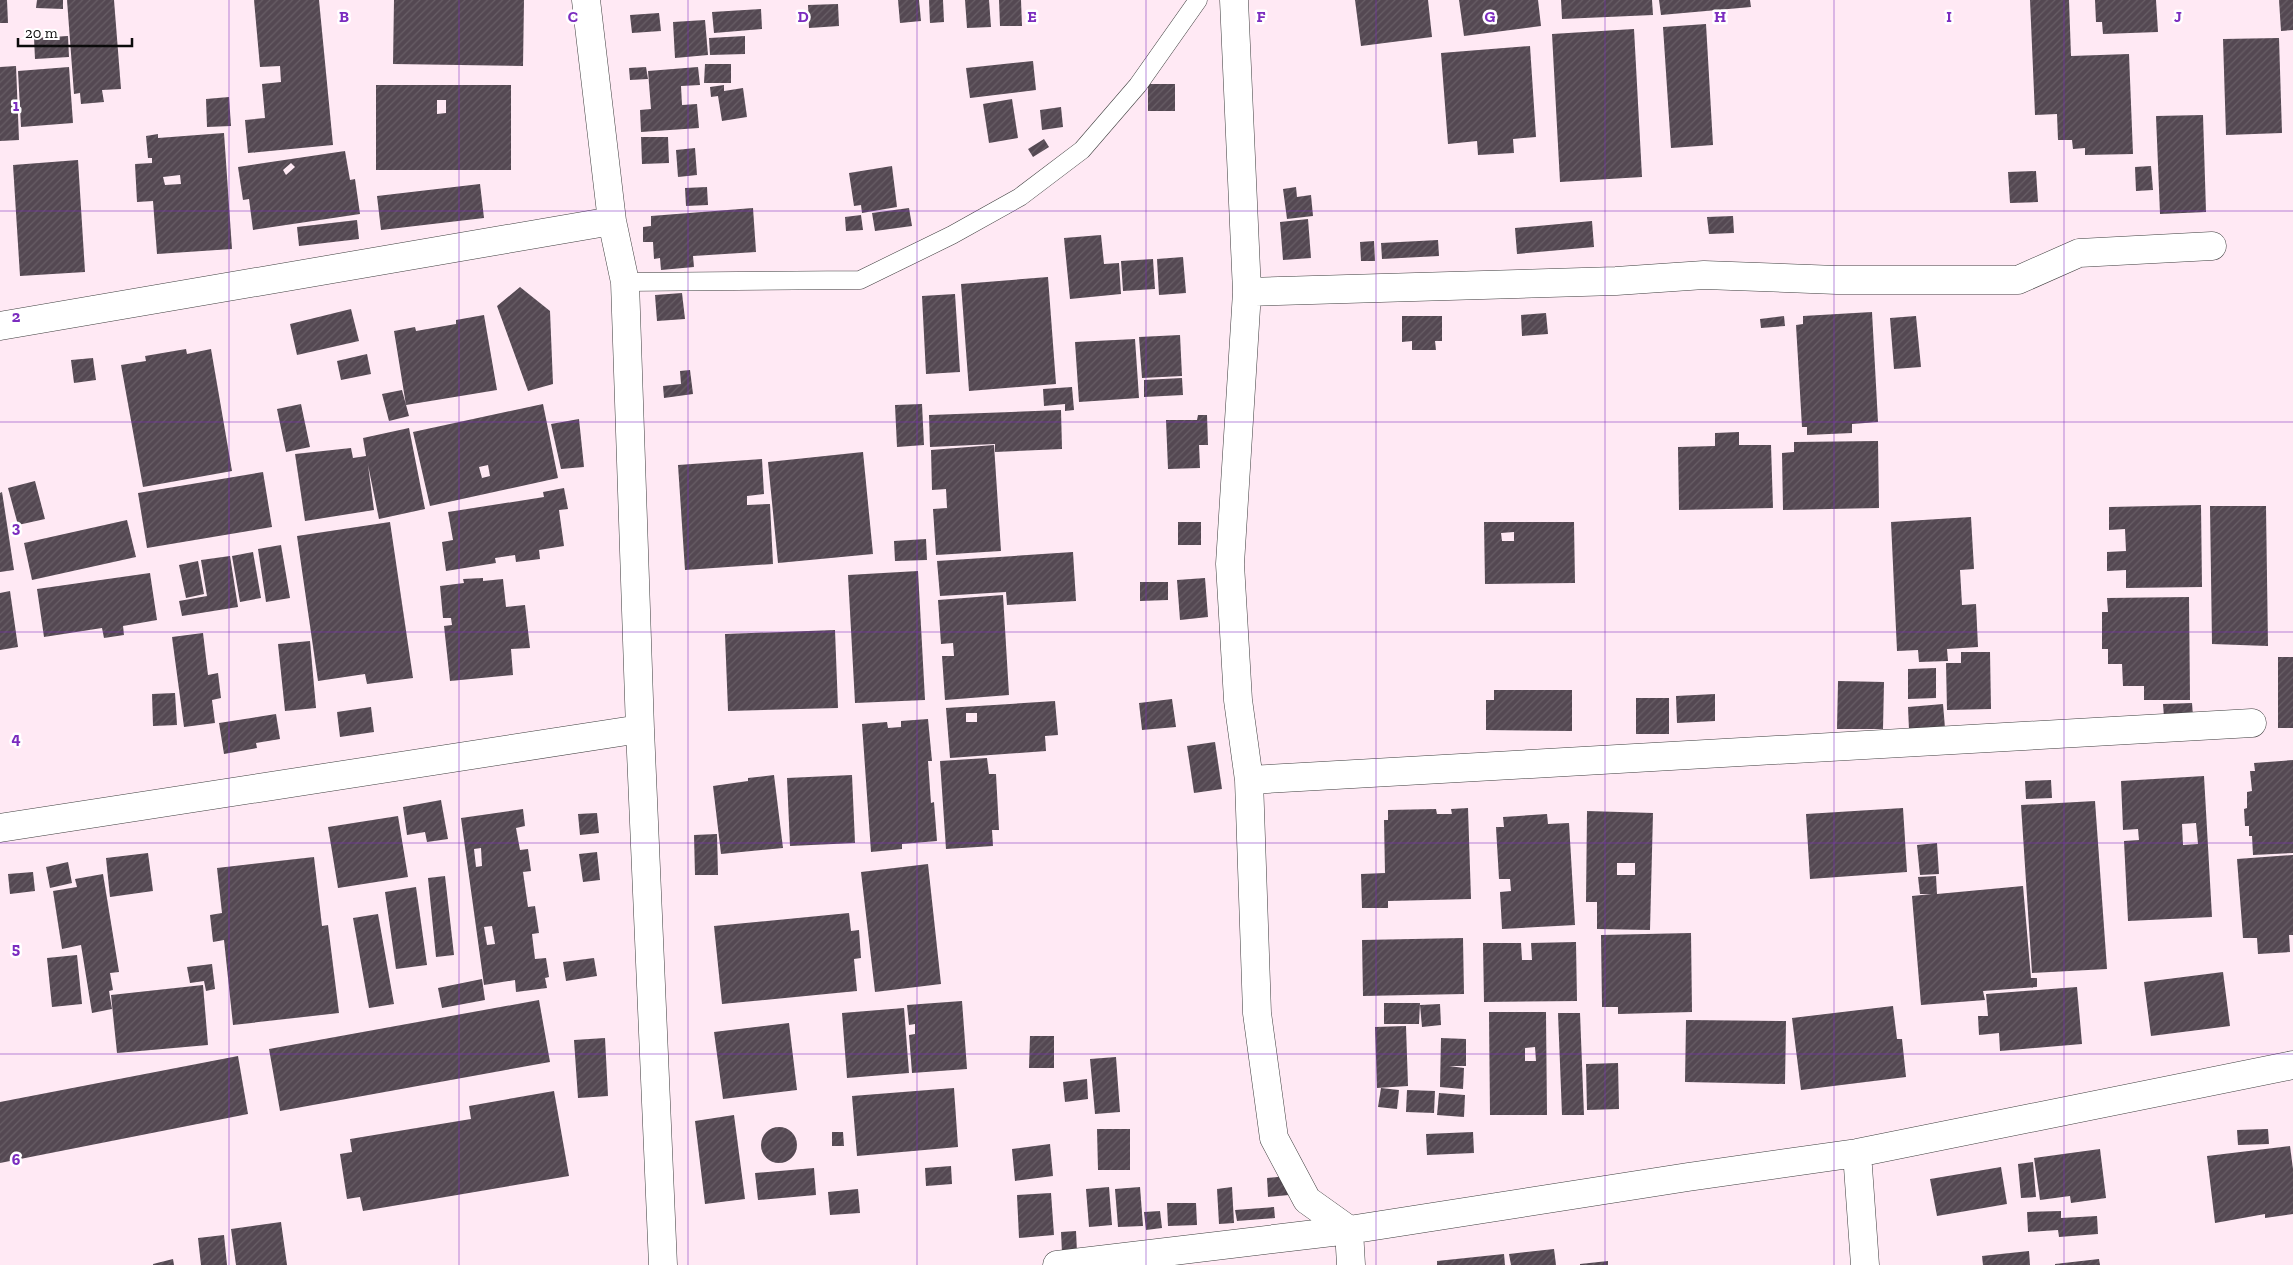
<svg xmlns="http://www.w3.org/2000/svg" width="2293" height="1265" font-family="'Zilla Slab',serif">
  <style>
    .building { fill: url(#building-hatch); fill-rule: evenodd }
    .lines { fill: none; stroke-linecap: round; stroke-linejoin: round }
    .lane-casing { stroke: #3e3e3e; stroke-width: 19 }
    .street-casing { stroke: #3e3e3e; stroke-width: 29 }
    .lane { stroke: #fff; stroke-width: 18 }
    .street { stroke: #fff; stroke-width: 28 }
    .grid { fill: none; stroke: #7b2cbf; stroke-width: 1; stroke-opacity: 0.55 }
    .grid-label { font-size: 16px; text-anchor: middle; font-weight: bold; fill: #7b2cbf; stroke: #fff; stroke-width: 5; stroke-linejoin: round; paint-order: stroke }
  </style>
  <defs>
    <pattern id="building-hatch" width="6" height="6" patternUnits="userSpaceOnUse" patternTransform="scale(1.25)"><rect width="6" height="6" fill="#544852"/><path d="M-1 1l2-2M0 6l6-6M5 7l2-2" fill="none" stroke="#685e66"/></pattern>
  </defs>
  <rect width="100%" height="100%" fill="#ffe9f4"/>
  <path class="building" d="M0,0h7l1,23h-8z
    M37,0h26v9l-27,-1z
    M67,0h47l7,89 -19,1 2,12 -23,2 -1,-11 -6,1z
    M254,0h65l14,145 -85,8 -3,-33 20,-2 -3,-34 19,-2 -1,-16 -20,1z
    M394,0h130l-1,66 -130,-2z
    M898,0h21l2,21 -21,2z
    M929,0h14l1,22 -14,1z
    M965,0h24l2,27 -24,1z
    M999,0h22l1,26h-22z
    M1355,0h73l4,37 -71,9z
    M1459,0h79l3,26 -77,10z
    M1561,0h91l1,15 -91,4z
    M1659,0h91l1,7 -90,8z
    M2030,0h39l2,56 58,-2 4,100 -48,1v-7l-12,1 -1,-9h-14l-1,-26 -22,1z
    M2095,0h61l2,32 -55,2 -1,-12h-6z
    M2279,0h14v30l-12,1z
    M838,4l1,22 -30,2 -1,-23z
    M761,9l1,20 -48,4 -2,-21z
    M659,13l2,18 -29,2 -2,-18z
    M705,20l3,35 -33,3 -2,-36z
    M1706,24l7,121 -42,3 -8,-121z
    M1634,29l8,148 -82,5 -8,-148z
    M68,36l1,21 -34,2 -1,-21z
    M745,36v18l-35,1 -1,-17z
    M2279,38l3,95 -56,2 -3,-96z
    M1530,46l6,91 -23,2 1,14 -36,2 -1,-14 -29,3 -7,-91z
    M1033,61l3,29 -66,8 -4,-30z
    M705,64h26v19h-27z
    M16,66l3,74 -19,1v-74z
    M69,67l4,56 -52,4 -3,-56z
    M646,67l2,12 -18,1 -1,-12z
    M698,67l2,18 -19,1 1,19 15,-1 2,24 -58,4 -1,-22 11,-1 -3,-38z
    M1148,84h27v27h-27z
    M376,85h135v85h-135zM437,100h9v13l-9,1z
    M724,85v6l19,-3 4,29 -25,4 -4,-25 -7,1 -1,-10z
    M229,97l2,29 -24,1 -1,-28z
    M1012,99l6,39 -29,5 -6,-39z
    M1061,107l2,20 -21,3 -2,-20z
    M2203,115l3,97 -46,2 -4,-98z
    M224,133l8,116 -75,5 -4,-53 -16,1 -2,-38 17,-1v-5h-4l-2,-22 12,-2v4zM180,175l1,9 -16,1 -2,-8z
    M641,137h27l1,26 -27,1z
    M1044,139l5,8 -16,10 -5,-8z
    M695,148l2,27 -19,2 -2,-27z
    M345,151l5,29 5,-1 5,35 -107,16 -4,-31 -6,1 -5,-33zM291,163l4,4 -9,8 -3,-5z
    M78,160l7,112 -65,4 -7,-111z
    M892,166l5,41 -35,6 -1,-8 -7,1 -5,-33z
    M2151,166l2,24 -17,1 -1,-24z
    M2036,171l2,31 -28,1 -2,-31z
    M480,184l4,34 -103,12 -4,-34z
    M707,187l1,18 -22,1 -1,-18z
    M1296,187l1,10 14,-2 2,21 -26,3 -4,-30z
    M753,208l3,44 -63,4 1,11 -33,3 -1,-12 -6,1 -1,-17h-10v-15l8,-1v-10z
    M909,208l3,18 -37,5 -3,-18z
    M861,215l2,15 -17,1 -1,-14z
    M1733,216l1,17 -25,1 -2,-17z
    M1308,219l3,39 -28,2 -3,-38z
    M357,220l2,19 -60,7 -2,-19z
    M1592,221l2,26 -77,7 -2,-26z
    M1101,235l3,29 15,-1 2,31 -51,5 -6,-61z
    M1438,240l1,16 -57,3 -1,-16z
    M1374,241l1,20h-14l-1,-19z
    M1183,257l3,36 -27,2 -2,-36z
    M1153,259l2,30 -32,2 -2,-30z
    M1048,277l8,107 -87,7 -8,-107z
    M520,287l30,24 3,73 -25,7 -31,-85z
    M682,293l3,26 -28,2 -2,-26z
    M955,294l5,78 -34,2 -4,-78z
    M351,309l8,32 -62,14 -7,-31z
    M1872,312l6,110 -26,2v9l-45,2v-8h-5l-6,-102 7,-1v-8z
    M1546,313l2,21 -26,2 -1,-21z
    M484,315l13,75 -91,15 -12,-74 21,-4 1,4 40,-7v-4z
    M1402,316h40v25h-7l1,9h-24v-9l-10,1z
    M1784,316l1,10 -24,2 -1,-9z
    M1916,316l5,51 -27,2 -4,-51z
    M1180,335l2,41 -40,2 -3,-41z
    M1135,339l4,59 -60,4 -4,-60z
    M186,349l1,5 24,-5 21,122 -89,16 -22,-122 25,-4 -1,-5z
    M367,354l4,20 -30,6 -4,-19z
    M93,358l3,22 -22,3 -3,-23z
    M690,370l3,24 -29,4 -1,-12 18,-2 -1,-13z
    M1182,378l1,17 -39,2v-17z
    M1072,387l2,23 -9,1v-7l-21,2 -1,-17z
    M402,390l7,26 -20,5 -7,-27z
    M301,404l9,43 -24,5 -9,-43z
    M543,404l15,74 -128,28 -17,-74zM488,465l2,11 -8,2 -3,-11z
    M922,404l2,41 -27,2 -2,-42z
    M1061,410l1,39 -67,3v-8l-65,3 -1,-32z
    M1198,415h9l1,30h-9l1,23 -32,1 -2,-49h31z
    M579,419l5,48 -23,2 -10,-45z
    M409,428l16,81 -46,10 -11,-54 6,45 -69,11 -10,-67 56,-6 2,10 13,-2 -3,-18z
    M1739,432v13h32l2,63 -94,2 -1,-63 37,-1v-13z
    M1878,441l1,67 -96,2 -1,-57 12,-1v-10z
    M994,445l7,106 -65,4 -3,-46 14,-1 -1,-19 -14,1 -1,-40z
    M863,452l10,102 -95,9 -10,-101z
    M762,459l2,35 -17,2v9l23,-1 3,60 -88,6 -7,-105z
    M263,472l9,55 -125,21 -9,-55z
    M35,481l10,38 -27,6 -10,-37z
    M564,488l4,21 -9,1 5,36 -25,4 1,9 -24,3 -1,-7 -20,3 1,5 -50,8 -4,-29 11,-2 -5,-28 96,-15 -1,-5z
    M2,492l12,78 -14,2v-79z
    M2201,505l1,82 -76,1v-18l-19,1v-19l19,-1 -1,-22 -16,1v-23z
    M2210,506h56l2,140 -56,-2z
    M1971,517l3,52 -14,1 2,35 14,-1 2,43 -31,2 1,12 -29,1 -1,-12 -21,1 -6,-129z
    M127,520l9,37 -104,23 -8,-37z
    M390,522l23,156 -46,6 -2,-10 -47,7 -21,-145z
    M1178,522h23v23h-23z
    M1484,522h90l1,61 -90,1zM1514,532v9h-12l-1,-8z
    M926,539l1,21 -32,1 -1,-20z
    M281,545l9,53 -24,4 -8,-53z
    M253,552l8,46 -21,4 -8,-46z
    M1073,552l3,49 -69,4 -1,-13 -66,4 -3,-35z
    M230,556l8,51 -56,9 -3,-15 28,-5 -6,-36z
    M198,561l6,33 -18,4 -7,-33z
    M918,571l7,129 -70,3 -7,-128z
    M150,573l7,47 -34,6 1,9 -20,3 -2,-10 -58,9 -7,-48z
    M483,578v3l20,-2 3,28 19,-2 5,43 -19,1 2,26 -63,6 -6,-55 8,-1 -1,-7h-8l-3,-32 24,-3 -1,-4z
    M1205,578l3,39 -28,3 -3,-40z
    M1140,582h28v18l-28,1z
    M10,591l8,56 -18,3v-57z
    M1003,595l6,100 -64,5 -3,-44h12l-1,-13 -12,1 -3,-44z
    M2189,597l1,103h-46v-14h-21l-1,-22h-14v-15h-6v-37h6l-1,-14z
    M835,630l3,78 -110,3 -3,-77z
    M203,633l5,42 10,-2 3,25 -9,2 3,23 -31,4 -12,-90z
    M310,641l6,67 -31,3 -7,-67z
    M1961,652h29l1,57 -44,1 -1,-47h15z
    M2278,657h15v71h-15z
    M1936,668v30l-28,1v-30z
    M1838,681l46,1 -1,47h-46z
    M1494,690h78v41l-86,-1v-30h8z
    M175,693l2,32 -24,1 -1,-32z
    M1715,694v27l-38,2 -1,-27z
    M1636,698h33v36h-33z
    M1172,699l4,28 -34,3 -3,-27z
    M1055,701l3,34 -13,1 1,15 -96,7 -4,-50zM966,713h11v9h-11z
    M2192,703l1,13 -29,1 -1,-13z
    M1943,704l2,24 -36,2 -1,-23z
    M371,707l3,25 -34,5 -3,-25z
    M276,714l4,25 -24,4 1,5 -33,6 -5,-31z
    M928,719l4,42h-4l3,42 3,-1 3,39 -35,3v5l-31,3 -9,-128 25,-2 1,6 13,-1v-6z
    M1215,742l7,47 -28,4 -7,-47z
    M987,758l2,16h7l3,56h-7l1,16 -47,3 -6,-88z
    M2293,760v93l-40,2 -1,-19h-3v-10h-4l-1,-17 3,-1v-16l5,-1 -2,-20h5l-1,-8z
    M774,775l9,73 -62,6 -8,-68 35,-5v-3z
    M852,775l3,68 -65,3 -3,-68z
    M2204,776l8,141 -84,4 -4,-80 15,-1 -1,-11 -15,1 -2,-49zM2196,823l2,21 -15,1 -1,-21z
    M2051,780l1,18 -26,1 -1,-18z
    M441,800l7,39 -21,3 -2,-10 -18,3 -4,-28z
    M2095,801l12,168 -75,4 -11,-168z
    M1468,808l3,91 -83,2v7h-26l-1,-34 24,-1 -1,-53h4v-10l48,-1 1,5h15l-1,-5z
    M1903,808l4,64 -97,7 -4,-65z
    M523,809l2,17 -9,2 4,22 8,-1 3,22 -8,1 5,35 7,-1 4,27 -7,1 3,25 11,-1 3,19 -4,1 2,10 -31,4 -1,-12 -31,5 -23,-167zM481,848l1,18 -6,1 -2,-18zM492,926l3,18 -8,1 -3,-18z
    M1587,811l66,2 -3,117 -53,-1v-27h-11zM1617,863h18v12h-18z
    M597,813l2,20 -19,2 -2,-21z
    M1547,814l1,10 21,-1 6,102 -73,4 -2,-37 11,-1 -1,-12h-11l-3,-52h8l-1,-10z
    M398,816l10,61 -70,11 -10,-61z
    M717,834l1,41h-23l-1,-40z
    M1937,843l2,31 -19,1 -3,-30z
    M597,852l3,28 -17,2 -4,-28z
    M148,853l5,38 -43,6 -4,-39z
    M2293,855v80h-4l1,17 -32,2 -1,-16h-14l-6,-79z
    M314,857l8,69 6,-1 11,88 -106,12 -9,-85 -11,2 -3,-27 12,-2 -5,-45z
    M68,862l4,21 -22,5 -4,-21z
    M928,864l13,120 -66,8 -14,-120z
    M33,872l2,19 -25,3 -2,-20z
    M103,874l16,98 -9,1 3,17 -4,1 3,18 -20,4 -11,-68 -19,4 -9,-58 24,-4 -2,-8z
    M445,876l9,79 -18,2 -8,-79z
    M1936,876l1,18 86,-8 8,92h6v9l-54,4 2,9 -64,5 -9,-109 20,-2h-12l-2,-17z
    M416,887l11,78 -31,4 -11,-77z
    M849,913l2,18 8,-1 2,28 -7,1 3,32 -135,13 -8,-78z
    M378,914l16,90 -25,4 -16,-90z
    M1691,933l1,79 -74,2v-7h-16l-1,-72z
    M1463,938l1,56 -101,2 -1,-56z
    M1576,942l1,59 -93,1 -1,-59h38l1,17h10l-1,-17z
    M77,955l5,49 -30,3 -5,-49z
    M594,958l3,18 -31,5 -3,-19z
    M212,964l3,25 -9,2 -2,-10 -14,2 -3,-16z
    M2223,972l7,54 -79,10 -7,-54z
    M482,979l3,21 -43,8 -4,-20z
    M203,985l5,60 -91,8 -6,-58z
    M2077,987l5,57 -82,7 -1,-18 -20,2 -1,-19h10l-2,-22z
    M539,1000l11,62 -270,49 -11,-62z
    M962,1001l5,68 -55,4 -3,-38 6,-1v-10l-6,1 -2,-20z
    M1384,1003h36l-1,21h-35z
    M1440,1004l1,21 -19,2 -2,-22z
    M1893,1006l4,33h5l4,38 -105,13 -9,-72z
    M904,1008l5,65 -62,5 -5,-65z
    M1489,1012h57l1,103h-57zM1535,1047l1,14h-11v-13z
    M1558,1013h22l4,102h-22z
    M1686,1020l100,1 -1,63 -100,-2z
    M789,1023l8,67 -74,9 -9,-67z
    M1406,1026l2,60 -31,2 -2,-61z
    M1030,1036h24v32h-25z
    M605,1038l3,58 -30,2 -4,-58z
    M1441,1038l25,1v27h-17l15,2 -1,21 -23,-2z
    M238,1056l10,58 -248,49v-61z
    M1116,1057l4,55 -25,2 -5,-55z
    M1618,1063l1,46 -32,1 -1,-46z
    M1087,1079l1,20 -23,3 -2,-20z
    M954,1088l4,59 -101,9 -5,-60z
    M1381,1088l18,2 -2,19 -19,-2z
    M1407,1090l28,1 -1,22 -28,-1z
    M554,1091l15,85 -206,35 -3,-14 -13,2 -7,-45 12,-2 -2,-13 121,-20 -2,-13z
    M1439,1093l26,2 -1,22 -27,-2z
    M734,1115l11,84 -40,5 -10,-83z
    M761 1145a18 18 0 1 1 36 0a18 18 0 1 1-36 0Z
    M1097,1129h33v41h-32z
    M2268,1129l1,15 -31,1 -1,-15z
    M832,1132h11l1,14h-12z
    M1473,1132l1,21 -47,2 -1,-21z
    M1050,1144l3,32 -38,5 -3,-32z
    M2290,1146l3,23v45l-28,4v-4l-50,9 -8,-67z
    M2100,1149l6,49 -35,5 -1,-7 -30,4 -6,-42z
    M2033,1162l3,35 -15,1 -3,-34z
    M951,1166l1,18 -26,2 -1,-18z
    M2001,1167l6,37 -70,12 -7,-37z
    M814,1168l2,27 -58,5 -3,-27z
    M1287,1176l2,19 -21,2 -1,-19z
    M1109,1187l3,38 -23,2 -3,-38z
    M1140,1187l3,39 -25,1 -3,-38z
    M1232,1187l2,36 -15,1 -2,-35z
    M858,1189l2,24 -30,2 -2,-23z
    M1051,1193l3,42 -35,3 -2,-43z
    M1167,1203h29l1,22 -29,1z
    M1274,1207l1,11 -38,3 -2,-11z
    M1160,1211l2,17 -16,2 -2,-18z
    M2061,1211v7l36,-2 1,18 -39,3 -1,-7 -30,2 -1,-20z
    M281,1222l6,43h-51l-5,-36z
    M1076,1231l1,21 -15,1 -1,-21z
    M224,1235l3,30h-26l-3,-27z
    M1554,1249l2,16h-45l-2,-11z
    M2029,1251l1,14h-47l-1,-9z
    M1504,1254l1,11h-68v-4z
    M173,1259l1,6h-21v-1z
    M2099,1259l1,6h-45v-1z
    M1608,1261v4h-28v-1z"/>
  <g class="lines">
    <defs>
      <path id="lane" d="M625,282l235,-2 92,-45 68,-38 62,-47 56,-65 60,-85"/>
      <path id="street" d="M586,0l26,221 13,61 15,447 23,536
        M1234,0l13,292 -17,272 8,136 11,80 8,233 17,125 33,62 42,30 2,35
        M1247,292l369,-11 88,-6 133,5h181l61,-27 133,-7
        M0,326l612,-105
        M1249,780l1003,-57
        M0,828l640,-99
        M1857,1153l8,112
        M1057,1265l292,-35 339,-53 169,-24 436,-88"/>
    </defs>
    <use href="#lane" class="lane-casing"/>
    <use href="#street" class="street-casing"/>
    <use href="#lane" class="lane"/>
    <use href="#street" class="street"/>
  </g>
  <path class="grid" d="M229,0v1265M459,0v1265M688,0v1265M917,0v1265M1146,0v1265M1376,0v1265M1605,0v1265M1834,0v1265M2064,0v1265M0,211h2293M0,422h2293M0,632h2293M0,843h2293M0,1054h2293"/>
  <g class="grid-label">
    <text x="344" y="22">B</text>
    <text x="573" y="22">C</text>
    <text x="803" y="22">D</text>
    <text x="1032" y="22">E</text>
    <text x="1261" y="22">F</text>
    <text x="1490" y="22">G</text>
    <text x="1720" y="22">H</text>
    <text x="1949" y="22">I</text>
    <text x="2178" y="22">J</text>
    <text x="16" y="111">1</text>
    <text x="16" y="322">2</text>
    <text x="16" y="533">3</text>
    <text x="16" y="744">4</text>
    <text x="16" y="954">5</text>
    <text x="16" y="1165">6</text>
  </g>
  <path d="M18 38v8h114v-8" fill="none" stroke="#0b0b0b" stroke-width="2.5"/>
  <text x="25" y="38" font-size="15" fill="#0b0b0b" stroke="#ffffff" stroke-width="4" paint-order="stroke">20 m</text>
</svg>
